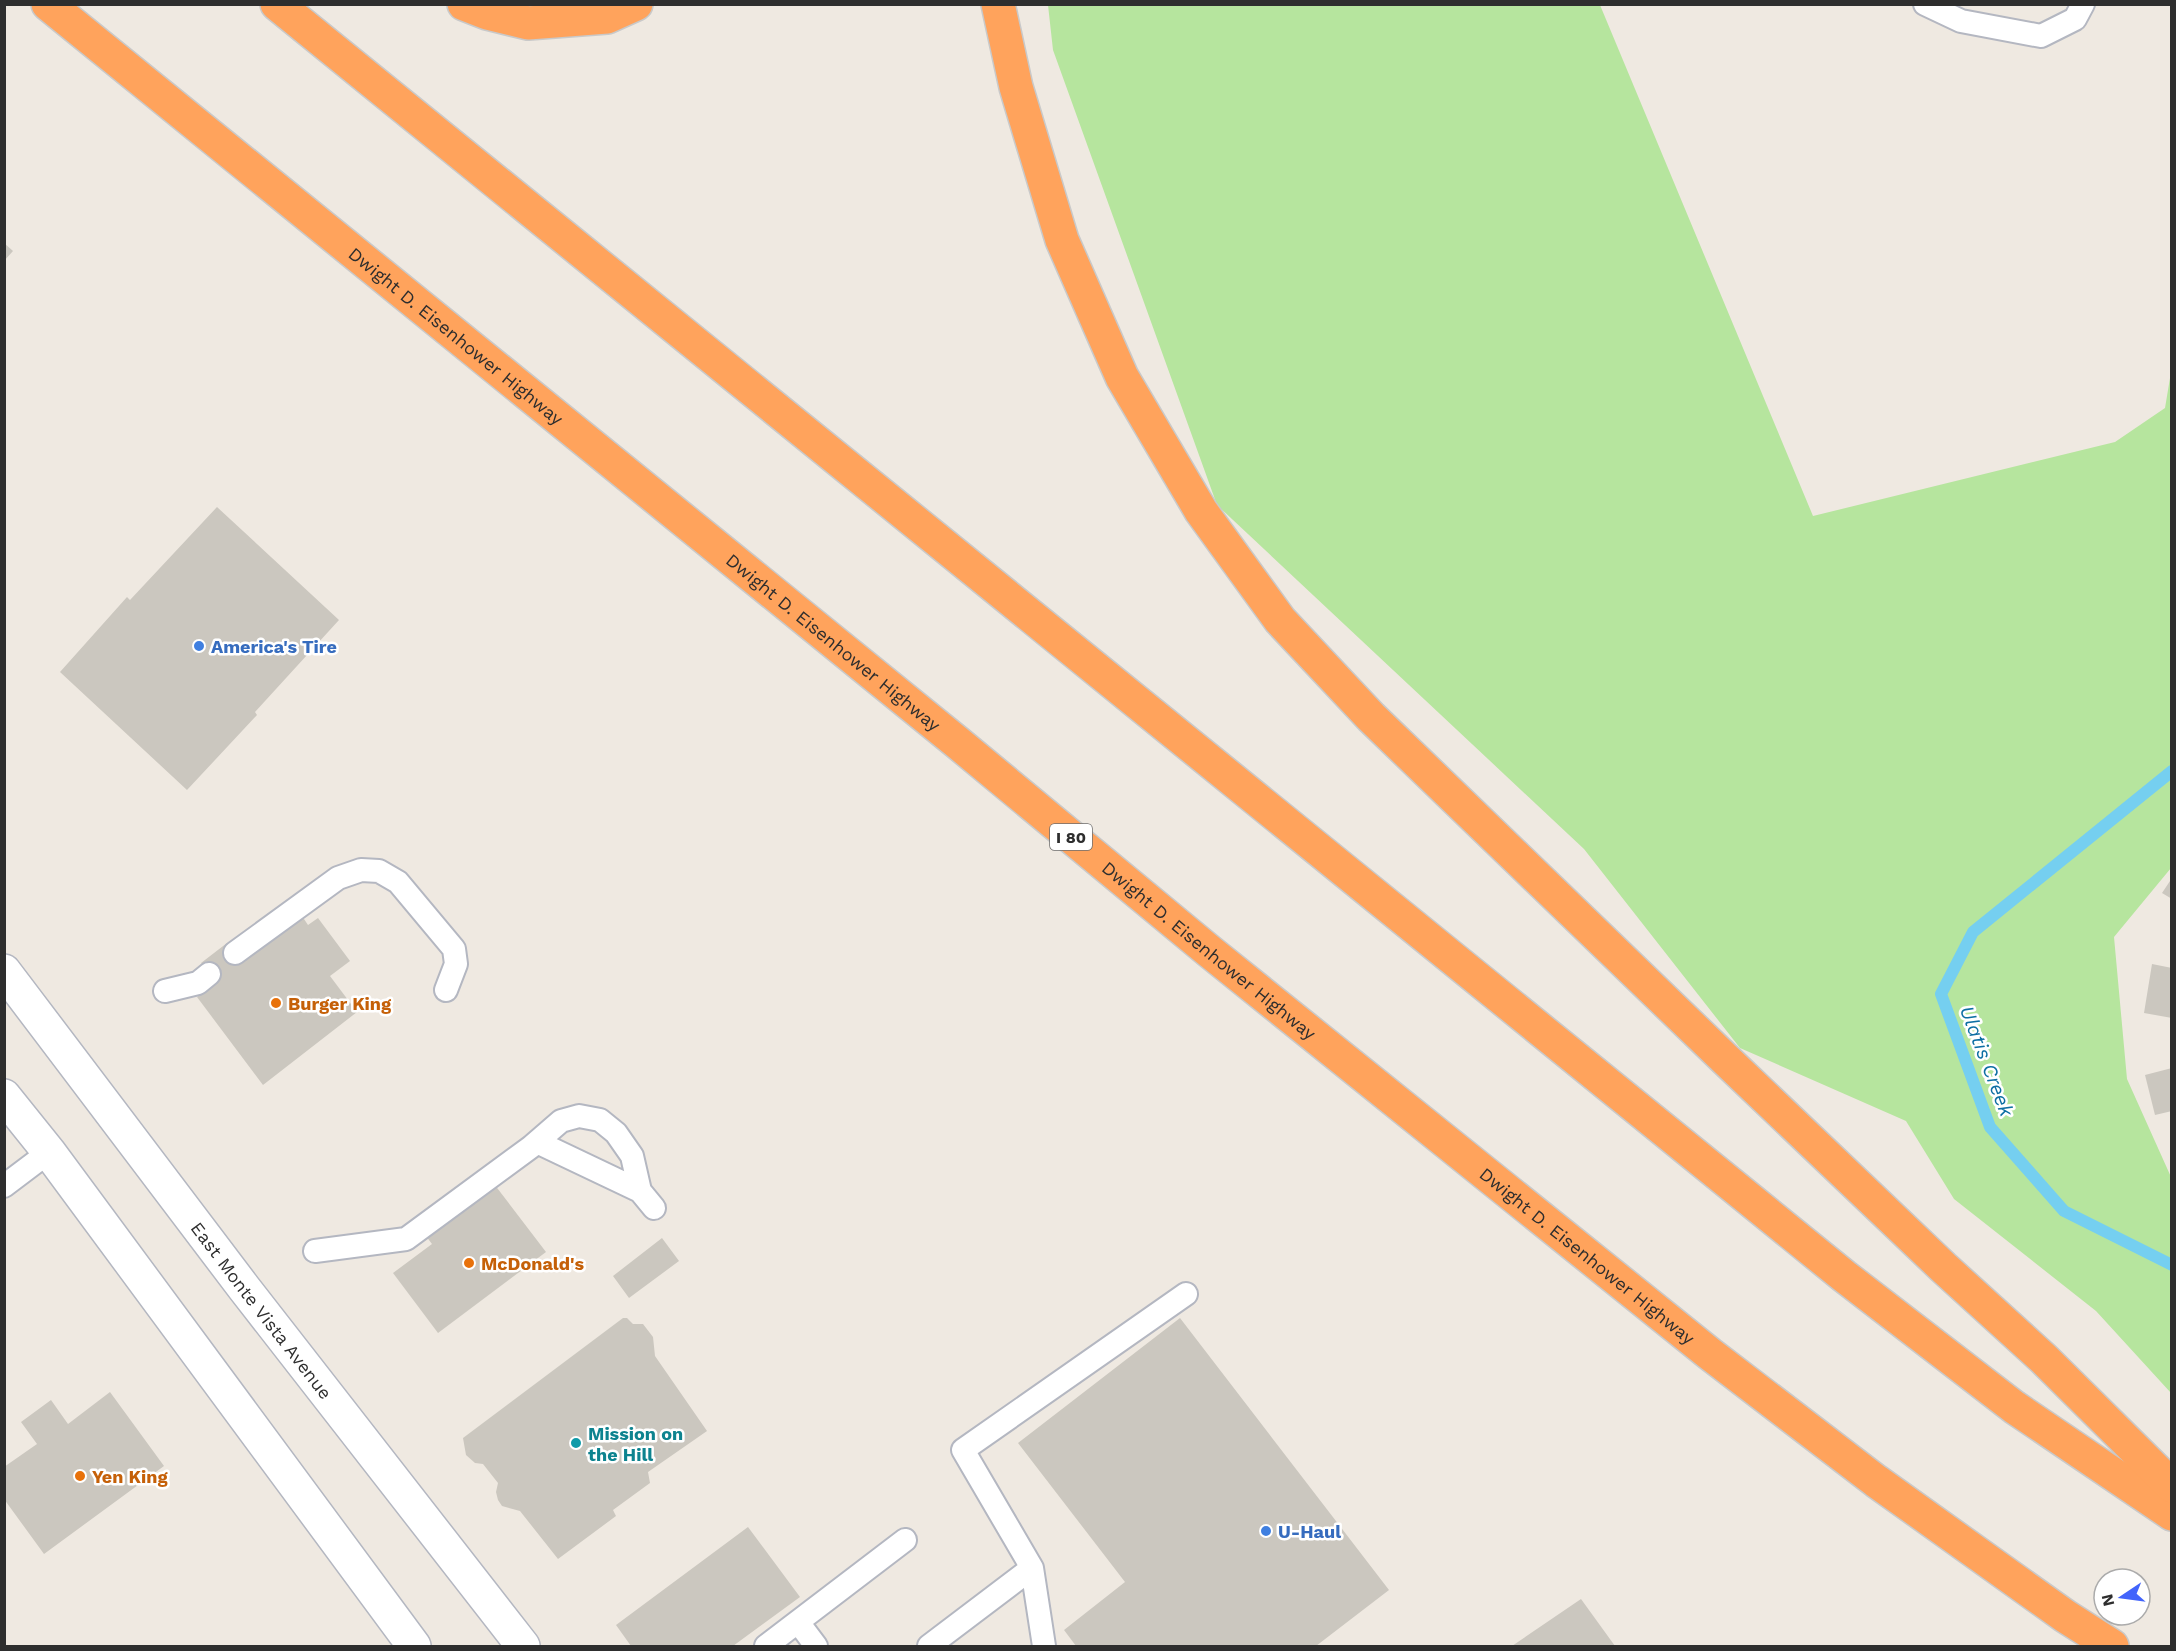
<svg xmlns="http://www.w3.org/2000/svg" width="2176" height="1651" font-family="'Work Sans',sans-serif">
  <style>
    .green { fill: #b6e59e }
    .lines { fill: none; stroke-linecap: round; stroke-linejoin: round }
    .stream { stroke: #75cff0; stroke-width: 12 }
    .building { fill: #cbc7bf }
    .lane-casing { stroke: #b4b7c1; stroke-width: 26 }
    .secondary-casing { stroke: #b4b7c1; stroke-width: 36 }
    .highway-casing { stroke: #c9c9c9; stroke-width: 36 }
    .lane { stroke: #fff; stroke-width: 22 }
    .secondary { stroke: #fff; stroke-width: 33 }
    .highway { stroke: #ffa35c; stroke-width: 33 }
    .shop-dot { fill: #3f7fe0; stroke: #fff; stroke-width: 2 }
    .food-dot { fill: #e8710a; stroke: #fff; stroke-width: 2 }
    .culture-dot { fill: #0f9aa8; stroke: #fff; stroke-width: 2 }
    .labels { text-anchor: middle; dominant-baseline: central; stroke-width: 5; stroke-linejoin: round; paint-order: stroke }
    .shield { fill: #fff; stroke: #6d6d6d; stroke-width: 1.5 }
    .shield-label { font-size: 16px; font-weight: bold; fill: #2e2e2e }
    .street-label { font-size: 18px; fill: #2e2e2e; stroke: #fff }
    .shop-label { font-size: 18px; font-weight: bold; fill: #366cbe; stroke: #fff; text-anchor: start }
    .food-label { font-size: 18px; font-weight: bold; fill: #c56008; stroke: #fff; text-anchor: start }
    .culture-label { font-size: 18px; font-weight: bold; fill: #0d838f; stroke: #fff; text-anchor: start }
    .water-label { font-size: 20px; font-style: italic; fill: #0d6fa3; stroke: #fff }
  </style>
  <rect width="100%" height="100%" fill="#efe9e1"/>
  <path class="green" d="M1048,5h552l213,511 302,-74 50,-34 6,-36v496l-57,69 13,142 44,98v216l-75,-82 -142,-112 -48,-78 -166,-73 -156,-199 -367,-344 -164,-455z"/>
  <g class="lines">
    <path class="stream" d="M2172,771l-199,161 -32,62 49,133 74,84 108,54"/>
  </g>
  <path class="building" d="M4,243l9,8 -9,10z
    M217,507l122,113 -84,92 2,3 -70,75 -127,-118 67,-75 3,3z
    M2172,878v21l-10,-6z
    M302,916l6,9 10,-7 32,43 -20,15 27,36 -94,73 -66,-88 19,-14 -15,-20 26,-20 14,19z
    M2152,964l20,4v50l-28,-5z
    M2172,1068v43l-17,4 -10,-40z
    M491,1180l55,72 -108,81 -45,-60 39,-29 -9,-12z
    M662,1238l17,23 -50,37 -16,-22z
    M623,1318h4l6,6h10l10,13 2,19 52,75 -59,41 2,11 -37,27 3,6 -58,43 -38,-48 -18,-5 -4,-6 -2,-8 2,-9 -15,-19 -8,-1 -9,-8 -3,-17z
    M1180,1318l209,272 -73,56h-240l-12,-16 61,-48 -107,-139z
    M110,1392l54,74 -120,88 -40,-55v-32l33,-23 -16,-22 30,-22 17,24z
    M748,1527l52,70 -67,49h-102l-15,-21z
    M1581,1599l34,47h-103z"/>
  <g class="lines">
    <defs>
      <path id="lane" d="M1925,4l36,17 80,15 34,-17 8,-15
        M235,953l103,-75 23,-8 18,1 19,11 56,67 2,15 -10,26
        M165,991l33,-8 11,-9
        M537,1142l103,49
        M4,1186l45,-34
        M315,1251l91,-12 125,-92 30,-26 18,-5 21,4 16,13 16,23 8,35 14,17
        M798,1622l18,24
        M766,1646l139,-106
        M929,1646l103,-78
        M1044,1646l-12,-78 -69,-118 223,-156"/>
      <g id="secondary">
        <path id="s1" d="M4,971l240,317 279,358"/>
        <path d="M4,1096l45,56 365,494"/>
      </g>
      <g id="highway">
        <path id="s2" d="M48,4l910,739 251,208 501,403 166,127 189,135 47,30"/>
        <path d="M277,4l1567,1272 170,131 158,107"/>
        <path d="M464,4l23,9 41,10 79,-6 29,-13"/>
        <path d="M998,4l18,83 46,153 60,137 79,134 79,109 91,97 352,340 220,210 101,92 128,127"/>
      </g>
    </defs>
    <use href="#lane" class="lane-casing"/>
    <use href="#secondary" class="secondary-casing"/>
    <use href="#highway" class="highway-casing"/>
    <use href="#lane" class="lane"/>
    <use href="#secondary" class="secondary"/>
    <use href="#highway" class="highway"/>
  </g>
  <g class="shop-dot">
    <circle cx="199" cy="646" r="6"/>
    <circle cx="1266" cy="1531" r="6"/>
  </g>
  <g class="food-dot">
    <circle cx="276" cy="1003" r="6"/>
    <circle cx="469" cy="1263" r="6"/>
    <circle cx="80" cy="1476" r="6"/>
  </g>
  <circle class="culture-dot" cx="576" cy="1443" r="6"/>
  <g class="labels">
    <rect class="shield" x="1050" y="824" width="42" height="26" rx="4.5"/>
    <g class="shield-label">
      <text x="1071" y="837">I 80</text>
    </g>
    <g class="street-label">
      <text stroke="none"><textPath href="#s2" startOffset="526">Dwight D. Eisenhower Highway</textPath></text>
      <text stroke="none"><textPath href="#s2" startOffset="1012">Dwight D. Eisenhower Highway</textPath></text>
      <text stroke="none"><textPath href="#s2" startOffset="1498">Dwight D. Eisenhower Highway</textPath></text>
      <text stroke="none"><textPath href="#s2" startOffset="1984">Dwight D. Eisenhower Highway</textPath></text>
      <text stroke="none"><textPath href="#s1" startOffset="426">East Monte Vista Avenue</textPath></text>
    </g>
    <g class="shop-label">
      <text x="211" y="646">America's Tire</text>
      <text x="1278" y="1531">U-Haul</text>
    </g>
    <g class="food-label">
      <text x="288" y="1003">Burger King</text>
      <text x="481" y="1263">McDonald's</text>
      <text x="92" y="1476">Yen King</text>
    </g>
    <g class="culture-label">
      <text x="588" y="1433">Mission on<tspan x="588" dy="21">the Hill</tspan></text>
    </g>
    <g class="water-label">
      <text transform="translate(1987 1061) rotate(69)">Ulatis Creek</text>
    </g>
  </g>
  <rect width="2176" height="1651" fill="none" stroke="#2e2e2e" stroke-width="12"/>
  <g transform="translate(2122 1597) rotate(257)"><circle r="28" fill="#ffffff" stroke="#ababab" stroke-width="1.5"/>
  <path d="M0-4.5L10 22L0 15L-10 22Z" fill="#4264fb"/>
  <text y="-9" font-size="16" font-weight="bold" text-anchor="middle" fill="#2e2e2e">N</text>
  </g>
</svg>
